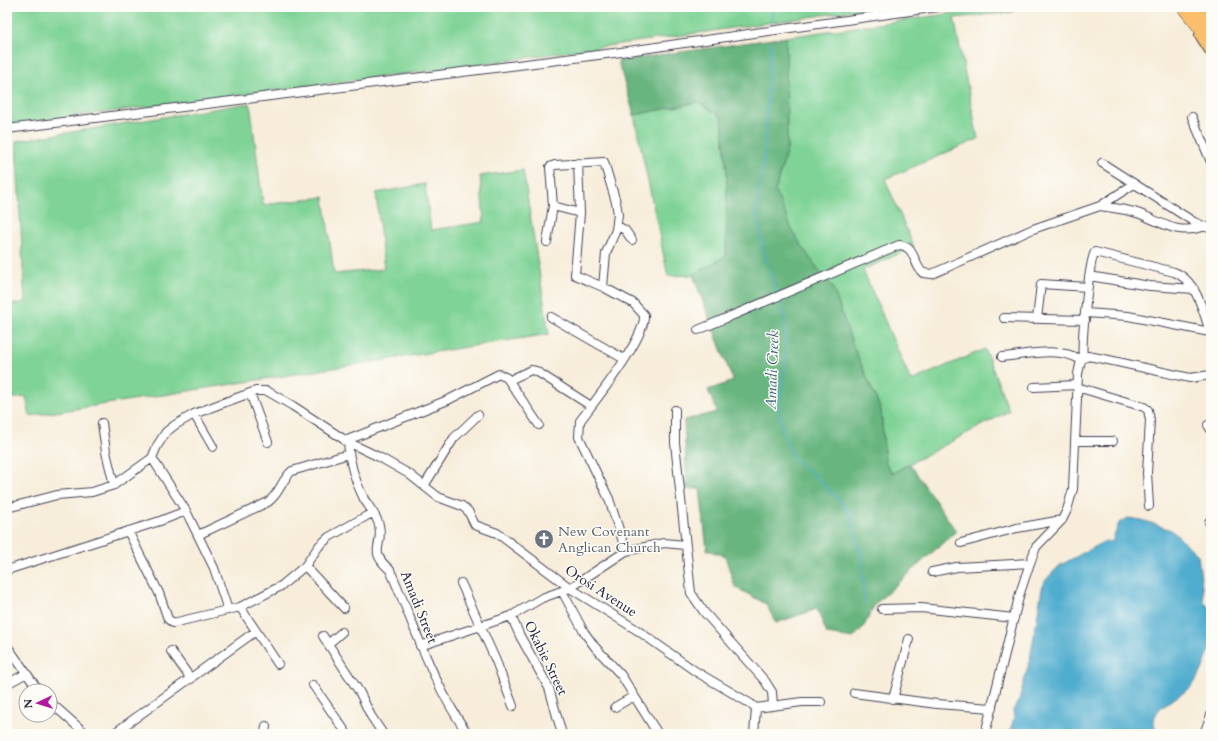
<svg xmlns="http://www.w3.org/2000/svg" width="1218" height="741" font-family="Cardo,serif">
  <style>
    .green { fill: #7fd396; stroke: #507a68 }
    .forest { fill: #67b57f; stroke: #446c5d }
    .water { fill: #51adcf; stroke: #3a6885 }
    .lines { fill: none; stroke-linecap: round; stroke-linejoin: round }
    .stream { stroke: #51adcf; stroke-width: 1.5 }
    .minor-casing { stroke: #424053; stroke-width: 10 }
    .major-casing { stroke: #424053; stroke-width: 12 }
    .highway-casing { stroke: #424053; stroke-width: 12 }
    .minor { stroke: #fff; stroke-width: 8 }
    .major { stroke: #fabe6d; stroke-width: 10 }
    .highway { stroke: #fabe6d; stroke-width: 11 }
    .labels { text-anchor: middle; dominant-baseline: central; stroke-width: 3; stroke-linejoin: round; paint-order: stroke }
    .worship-label { font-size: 14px; fill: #5b616d; stroke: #fdfcf7; text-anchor: start }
    .street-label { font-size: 14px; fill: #22223b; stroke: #fdfcf7 }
    .water-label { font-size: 15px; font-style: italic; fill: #355a76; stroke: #fdfcf7 }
  </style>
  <rect width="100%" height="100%" fill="#fdfcf7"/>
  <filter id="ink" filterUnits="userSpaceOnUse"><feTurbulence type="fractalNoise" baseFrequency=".025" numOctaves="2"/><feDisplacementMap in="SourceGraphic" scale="8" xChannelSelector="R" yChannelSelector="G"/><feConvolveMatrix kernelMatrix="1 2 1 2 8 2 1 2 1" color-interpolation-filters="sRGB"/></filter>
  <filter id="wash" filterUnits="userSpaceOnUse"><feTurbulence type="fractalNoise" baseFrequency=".012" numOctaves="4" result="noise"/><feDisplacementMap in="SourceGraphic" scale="16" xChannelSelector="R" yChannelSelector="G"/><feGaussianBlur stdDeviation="0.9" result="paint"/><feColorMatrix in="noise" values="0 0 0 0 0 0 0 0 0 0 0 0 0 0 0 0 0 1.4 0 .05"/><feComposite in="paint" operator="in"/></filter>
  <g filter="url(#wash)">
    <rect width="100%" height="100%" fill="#f7edda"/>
    <path class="green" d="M7,7h872l-397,57 -475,61z
      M995,7h13l6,5 -60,6 24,121 -93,40 29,68 -51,23 48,111 74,-32 24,62 -117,62 -7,-11 -4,-52 -29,-67 -19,-55 -24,-31 -15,-23 -19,-43 12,-42 -1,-112z
      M698,102l24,15 5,58 -1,81 -33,19 -25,1 -34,-161z
      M250,103l13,102 61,-8 10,77 50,-5 -8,-76 49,-9 6,46 53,-8 -4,-46 43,-6 26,164 -519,82 -4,-19 -19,2v-94l18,-3 -9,-161z"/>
    <path class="forest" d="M786,37l1,112 -12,42 19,43 15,23 24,31 19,55 29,67 4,52 7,11 18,-9 46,67 -81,73 -11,22 -11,12 -26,-4 -10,-25 -41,14 -10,-19 -31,-17 -10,-31 -18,-6 -7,-61h-13l-3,-69 33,-8 -9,-22 25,-9 -40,-106 33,-19 1,-81 -5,-58 -24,-15 -64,13 -16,-54z"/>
    <path class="water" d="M1128,518l14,2 29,10 27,25 6,47 7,8c0,21 1,40 -9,60 -3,6 -8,14 -12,18 -16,13 -47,21 -32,46h-149l5,-16 -1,-8 6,-10 11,-41 13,-76 16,-17 46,-25 7,1 7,-19z"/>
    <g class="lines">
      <path class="stream" d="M771,26l1,-19
        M771,42l-7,118 -8,52 8,40 13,41
        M779,298l5,16 2,42 -7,54 4,24 11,25 22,17 33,35 12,43 4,49"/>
    </g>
  </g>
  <g filter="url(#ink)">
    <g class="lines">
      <defs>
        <path id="minor" d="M1192,117l19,45
          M7,129l607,-76 324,-46
          M578,163l2,50 -5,62 28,12 30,16 11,12c2,23 -49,86 -64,106l-1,16 30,62 17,52
          M1102,163l92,59 17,7
          M553,206l27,7
          M1100,206c13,2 27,3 40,8 23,9 36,21 63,13
          M617,226l8,4 7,10
          M547,242l6,-36 -3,-39 5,-2 49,-3 12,40 2,12 -2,16 -10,23 -3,34
          M1089,276l61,10 44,3
          M1086,313l42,3 82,16
          M551,317l73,42
          M1004,318l81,2
          M1037,319l4,-35 47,3
          M698,330l201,-85c17,1 14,20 24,28l9,1 101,-45 67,-23 34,-22
          M1002,357c23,-2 57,-11 79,3
          M1083,357c-2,-11 6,-98 12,-105l79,20c23,8 30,42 37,63
          M514,378l17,-8 5,1 55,35
          M1034,387l43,-2
          M1077,387l67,20 4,3 2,10 -3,53 2,33
          M250,393l18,49
          M675,410v33l16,150 13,19 61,69 7,11 1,13
          M194,414l19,33
          M102,423l4,29 8,33
          M1208,425l3,5
          M345,441l103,-41 51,-26 8,4 32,47
          M1076,441h37
          M348,442c1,20 7,39 16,57 5,8 13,17 15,26 5,22 -12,25 11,45 25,56 42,114 78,164
          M152,458l34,53 28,57 14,42
          M424,486l30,-48 24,-23
          M7,508l50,-13 35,-3 22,-7 38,-27 5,-12 9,-14 9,-7 19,-11 26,-10 36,-13h11l26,15 55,36 31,15 30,17 29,23 24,9 6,5 7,14 22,8 73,55 67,42 58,41 56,33 5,4 -2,26
          M1209,522l2,-2
          M128,531l31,62 9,26 5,4 67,-16 41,-21 24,-20 14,-20 10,-9 43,-24
          M198,535l70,-33c12,-8 13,-22 24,-31l57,-17
          M961,543l56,-15 45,-8
          M305,566l39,42
          M7,570l153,-49 26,-10
          M932,572l25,-5 73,-4
          M461,583l35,78 17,45
          M562,591l22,41 11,15 26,28 37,59
          M240,607l38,57
          M882,609l39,-1 93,10
          M511,616l9,20 29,52 13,46
          M323,636l37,57 11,23 12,18
          M328,644l14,-12
          M7,646l32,45
          M420,646l91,-30 31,-18 28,-10 56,-37 38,-8 21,2
          M171,651l20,28
          M7,684l18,-10
          M313,685l34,49
          M854,693l83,11 55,4
          M893,699l16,-60
          M50,702l36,32
          M615,707l19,-11
          M756,708l46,-6h19
          M113,734l143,-103
          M265,734l1,-8
          M985,734l35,-141 10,-30 6,-16 26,-27 5,-10 6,-21 5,-115 3,-14 7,-4 16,3 86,19 21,-3
          M1204,734l7,-19"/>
        <path id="major" d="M1200,35l11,17"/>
        <path id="highway" d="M1182,7l29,36
          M1195,7l16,20"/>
      </defs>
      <use href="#minor" class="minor-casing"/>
      <use href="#major" class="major-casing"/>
      <use href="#highway" class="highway-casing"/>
      <use href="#minor" class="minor"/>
      <use href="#major" class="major"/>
      <use href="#highway" class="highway"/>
    </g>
  </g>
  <defs>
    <symbol id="church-disc" viewBox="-11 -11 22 22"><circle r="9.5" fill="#6b7280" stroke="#fdfcf7"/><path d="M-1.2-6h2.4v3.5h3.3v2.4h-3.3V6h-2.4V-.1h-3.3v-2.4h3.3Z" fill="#fff"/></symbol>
  </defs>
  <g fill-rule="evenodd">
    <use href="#church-disc" x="533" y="528" width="22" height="22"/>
  </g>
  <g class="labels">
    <g class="worship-label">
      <text x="558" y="531">New Covenant<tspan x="558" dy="16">Anglican Church</tspan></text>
    </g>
    <g class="street-label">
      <text transform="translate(601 591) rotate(33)">Orosi Avenue</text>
      <text transform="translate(419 607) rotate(68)">Amadi Street</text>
      <text transform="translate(546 658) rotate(64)">Okabie Street</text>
    </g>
    <g class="water-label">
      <text transform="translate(772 370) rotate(-88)">Amadi Creek</text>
    </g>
  </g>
  <rect width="1218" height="741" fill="none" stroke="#fdfcf7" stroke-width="24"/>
  <g transform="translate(38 703) rotate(266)"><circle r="19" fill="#fdfcf7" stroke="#a5a5ac"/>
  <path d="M0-3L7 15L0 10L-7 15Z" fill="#b5179e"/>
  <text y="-6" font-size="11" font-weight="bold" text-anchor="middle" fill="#22223b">N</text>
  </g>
</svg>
